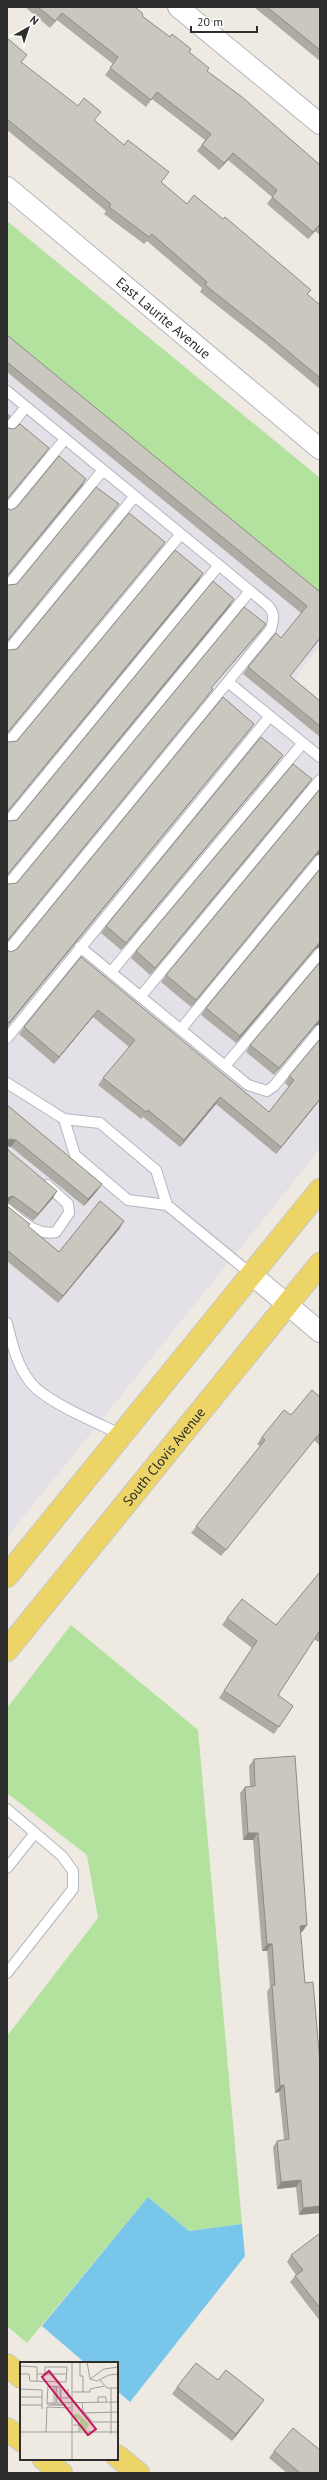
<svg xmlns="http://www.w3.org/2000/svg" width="327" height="2480" font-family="'PT Sans',sans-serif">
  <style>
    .industrial { fill: #e3e0e7 }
    .green { fill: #b3e29f }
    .water { fill: #78c7eb }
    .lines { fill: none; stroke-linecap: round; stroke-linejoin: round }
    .service-casing { stroke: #b4b6c0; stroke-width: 12 }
    .minor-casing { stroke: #b4b6c0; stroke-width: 22 }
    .primary-casing { stroke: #c8c8c8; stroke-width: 24 }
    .service { stroke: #fff; stroke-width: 10 }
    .minor { stroke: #fff; stroke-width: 20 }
    .primary { stroke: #edd467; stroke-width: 22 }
    .wall { fill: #aeaba4 }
    .shaded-wall { fill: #8d8b86 }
    .building { fill: #cac7bf; stroke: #8d8b86 }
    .labels { text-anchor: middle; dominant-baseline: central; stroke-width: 4; stroke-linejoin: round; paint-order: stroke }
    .street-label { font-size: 14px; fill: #2d2d2d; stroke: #fff }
    .inset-road { fill: none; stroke: #a19e99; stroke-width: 1 }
    .view { fill: #c2185b; fill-opacity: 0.15; stroke: #c2185b; stroke-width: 2 }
    .inset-edge { fill: none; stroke: #2d2d2d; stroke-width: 2 }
  </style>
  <rect width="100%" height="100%" fill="#eee9e1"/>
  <path class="industrial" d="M7,348l313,255v43l-32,41 32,26v436l-313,388z"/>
  <path class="green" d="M7,221l313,257v125l-313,-255z
    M71,1625l127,105 44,494 -53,7 -41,-34 -121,146 -20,-17v-290l91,-118 -11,-63 -80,-62v-85z"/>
  <path class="water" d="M148,2197l41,34 53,-7 3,32 -115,146 -13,-11v-28h-32l-43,-37z"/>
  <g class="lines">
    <defs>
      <path id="service" d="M7,391l259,213c9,8 8,14 5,25l-264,323
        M7,430l19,-23
        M7,510l58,-71
        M7,587l96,-117
        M7,652l128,-156
        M228,682l92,75
        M7,744l174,-210
        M7,823l212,-258
        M7,886l243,-295
        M80,947l168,138 19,6 7,-5 46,-56
        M111,972l192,-229
        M141,996l179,-216
        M181,1029l139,-169
        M7,1038l263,-322
        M225,1066l95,-113
        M7,1083l57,36 36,4 56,47 11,35
        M64,1119l11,36 53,45 39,5 84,69
        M7,1209c15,12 28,27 49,23l13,-19 -1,-9 -21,-19
        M7,1323c5,21 10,43 24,60 15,19 67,40 91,52
        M7,1809l55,47 11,15v18l-66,84
        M7,1868l28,-35"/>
      <g id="minor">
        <path d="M178,7l142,117"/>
        <path id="s1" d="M7,187l313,262"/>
        <path d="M251,1274l69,58"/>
      </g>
      <g id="primary">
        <path d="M7,1576l313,-386"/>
        <path id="s2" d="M7,1650l313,-386"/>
        <path d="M7,2365l14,12"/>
        <path d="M7,2429l14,11"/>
        <path d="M117,2456l21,17"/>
        <path d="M44,2459l17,14"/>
      </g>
    </defs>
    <use href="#service" class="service-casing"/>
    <use href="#minor" class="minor-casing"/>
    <use href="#primary" class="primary-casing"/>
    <use href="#service" class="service"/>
    <use href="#minor" class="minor"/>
    <use href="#primary" class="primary"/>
  </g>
  <path class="wall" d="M25,7h110l7,9 47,36 18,20 113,93v70l-5,-4 -7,8 -41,-35 5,-7 -44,-37 -9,10 -22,-19 8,-11 -53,-41 -6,8 -41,-32 8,-11 -56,-44 -7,8z
    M254,7h66v54z
    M7,38l15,25 72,58 68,62 25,21 120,91 13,10v84l-54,-45 -66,-52 2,-4 -55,-47 -3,3 -40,-30 2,-3 -99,-81z
    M7,335l313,257 -30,84 30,25v36l-77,-63 5,-7 33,-29 20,-25 -294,-241z
    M278,762l-157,188 -20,-17 5,-7z
    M307,786l-157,189 -19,-17 5,-7z
    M315,856l-124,151 -30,-25 5,-7z
    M320,869v78l-5,2 -79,94 -35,-28 5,-7z
    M81,957l188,155 20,-25 -4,-4 4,-7 31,24 -44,54 -60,-50 -36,43 -37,-30 -2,2 -43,-34 5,-7 26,-31 -36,-30 -39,47 -35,-30 5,-7z
    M320,962v62l-5,2 -41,49 -28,-23 4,-7z
    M7,1105l95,79 -5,7 -13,15 -73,-59 -4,-1 1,4 45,48 -20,23 -25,-18h-1z
    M7,1206l21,21 31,25 61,-24 -62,75 -51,-42z
    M320,1397v47l-1,1 -5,-5 -93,116 -30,-23 69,-87 -3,-2 5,-7 29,-22z
    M320,1572v67l-2,3 -4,-3 -36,56 15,11 -19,28 -55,-36 33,-50 -30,-23 5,-7 49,7z
    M254,1759l53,166 -5,7h-2l20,281 -21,2 -3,-28 -19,2 -4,-42 4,-6 7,-1 -5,-48 -4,1 -8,-101 3,-5 -3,-36h-5l-9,-111h-10l-3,-47 5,-6 5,-1 -1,-20z
    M320,2236v85l-30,-39 6,-7 -9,-13 4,-7z
    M177,2387l82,20 -27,34 -60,-47z
    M274,2451l46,22h-33l-18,-15z"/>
  <path class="shaded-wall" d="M233,153l-5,7 -9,10 5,-7z
    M320,224l-5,7 -7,8 5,-7z
    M49,448l-5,7 -37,45v-1z
    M86,479l-4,7 -75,91v-1z
    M119,504l-5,7 -107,131v-1z
    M165,542l-5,7 -153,185v-1z
    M203,573l-4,7 -192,233v-1z
    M234,599l-4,7 -223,270v-1z
    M266,624l-5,7 -55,63 5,-6z
    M320,638v1l-35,43 5,-6z
    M213,689l-5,7 -201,246v-1z
    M254,724l-5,7 -242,296 2,-4z
    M283,755l-5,7 -157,188 5,-7z
    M312,779l-5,7 -157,189 5,-7z
    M320,849v5l-5,2 -124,151 5,-7z
    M320,942v5l-5,2 -79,94 4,-7z
    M98,1010l-5,7 -39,47 5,-7z
    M320,1019v5l-5,2 -41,49 5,-7z
    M220,1097l-4,7 -36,43 4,-7z
    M320,1099v1l-44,54 5,-7z
    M10,1139l6,1 -5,7 -4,-1v-5z
    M102,1184l-5,7 -13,15 4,-7z
    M57,1191l-4,7 -20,23 5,-7z
    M13,1196l-5,7h-1v-5z
    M124,1221l-4,7 -62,75 5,-7z
    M319,1434l-5,6 -93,116 5,-6z
    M248,1833h10l-5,7h-10z
    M307,1925l-5,7 -7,1 5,-7z
    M267,1944h5l-5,7h-5z
    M284,2085l-5,7 -4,1 5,-7z
    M301,2180l-5,7 -19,2 4,-7z
    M320,2206v7l-21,2 4,-7z
    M264,2400l-5,7 -27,34 4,-7z"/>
  <path class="building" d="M38,7h97l8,7 -1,2 28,21 2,-3 19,15 -2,3 20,16 -2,3 35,26 78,68v59l-7,8 -41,-35 5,-7 -44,-37 -9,10 -22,-18 9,-11 -54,-42 -6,8 -41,-32 8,-11 -56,-44 -7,8z
    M267,7h53v43z
    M7,38l20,17 -6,7 57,44 6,-8 17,14 -7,8 30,25 4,-5 41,32 -8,10 26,22 7,-9 29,24 2,-2 86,73 -4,4 13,11v73l-49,-41 -66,-52 2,-3 -55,-48 -3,3 -40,-30 2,-3 -104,-85z
    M7,335l313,257v46l-30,38 30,25v25l-72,-59 28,-34 5,5 26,-32 -300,-244z
    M7,414l3,2 -3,4z
    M20,424l29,24 -42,51v-73l1,2 6,1z
    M59,456l27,23 -79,97v-75v7l4,2 6,-3z
    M96,487l23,17 -112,137v-57l1,1 9,-1z
    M129,513l36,29 -158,191v-84l1,1 9,-1z
    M175,550l28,23 -196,239v-71l1,1 9,-1z
    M213,581l21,18 -227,276v-55l1,1 9,-1z
    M244,607l22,17 -55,64 2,1 -206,252v-58l1,1 9,-1z
    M223,697l31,27 -245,299 -2,-2v-78v7l4,2 6,-3z
    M261,737l22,18 -157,188 -20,-17z
    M293,764l19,15 -157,189 -19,-17z
    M320,789v60l-124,151 -30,-25z
    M320,869v73l-80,94 -34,-28z
    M81,957l188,155 25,-32 -5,-4 31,-37v60l-39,48 -61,-50 -36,43 -36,-30 -2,2 -43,-34 32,-38 -37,-30 -39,47 -35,-30z
    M320,962v57l-41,49 -29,-23z
    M7,1105l95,79 -14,15 -72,-59 -6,-1 -3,2z
    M7,1145l1,5 49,41 -19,23 -25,-18 -6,2z
    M100,1201l24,20 -61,75 -56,-46v-44l23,18 -2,2 31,26z
    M312,1390l8,7v37h-1l-93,116 -30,-24 69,-86 -3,-3 22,-27 7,5z
    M320,1572v61l-1,-1 -41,63 15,11 -14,21 -55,-36 33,-50 -30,-23 15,-19 34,26z
    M295,1756l12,169 -7,1 5,57 8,-1 7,81v143l-17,2 -2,-28 -20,2 -4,-41 12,-2 -5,-54 -4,1 -8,-101h3l-3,-41h-5l-9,-111h-10l-3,-46 10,-1 -1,-27z
    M319,2234l1,2v72l-25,-32 8,-6 -12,-15z
    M196,2363l22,17 8,-10 38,30 -28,34 -59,-47z
    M293,2428l27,22v23h-20l-26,-22z"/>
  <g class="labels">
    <g class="street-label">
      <text stroke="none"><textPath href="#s1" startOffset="204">East Laurite Avenue</textPath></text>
      <text stroke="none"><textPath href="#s2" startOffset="249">South Clovis Avenue</textPath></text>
    </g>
  </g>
  <g transform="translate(20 2362)">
    <rect width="98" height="98" fill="#eee9e1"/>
    <path d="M54,52h5l10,10 -3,7h-6v-11l-6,-1z" fill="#b3e29f"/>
    <path class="inset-road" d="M60,0v14h3M67,0l3,17M0,4l17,1v14M0,12h9l1,7 36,1 1,-15h-22v7M17,12h30M63,14v16M70,17l14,-10 14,-2M70,17l7,2 12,-6 9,-1M80,18l7,8h11M0,27l22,1v19M53,30h17v-3l14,-3M0,35h22M41,36h7v-9M34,40v-16M37,40v-16M41,40v-13M62,40l1,9 10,11h25M78,40v-5h8v5M27,41l71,-1M27,41l1,-17 12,1v15M27,41l1,2h18l-16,-1M36,41v-17M0,43h22M65,51l33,-1M53,63h6v7M0,70h98M26,70l1,-25 24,1M91,72v-46M52,98v-98"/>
    <path class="view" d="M29,9l47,58 -8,6 -46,-58z"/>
    <rect width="98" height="98" class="inset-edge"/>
  </g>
  <rect width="327" height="2480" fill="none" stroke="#2d2d2d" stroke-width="16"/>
  <g transform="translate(28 28) rotate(39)" stroke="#ffffff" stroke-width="3" paint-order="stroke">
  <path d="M0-3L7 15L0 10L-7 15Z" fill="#2d2d2d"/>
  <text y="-6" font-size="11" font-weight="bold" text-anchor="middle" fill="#2d2d2d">N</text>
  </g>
  <path d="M191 26v6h66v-6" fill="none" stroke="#2d2d2d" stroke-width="2"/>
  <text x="197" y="26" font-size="12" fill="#2d2d2d" stroke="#ffffff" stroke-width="3" paint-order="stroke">20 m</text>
</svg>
